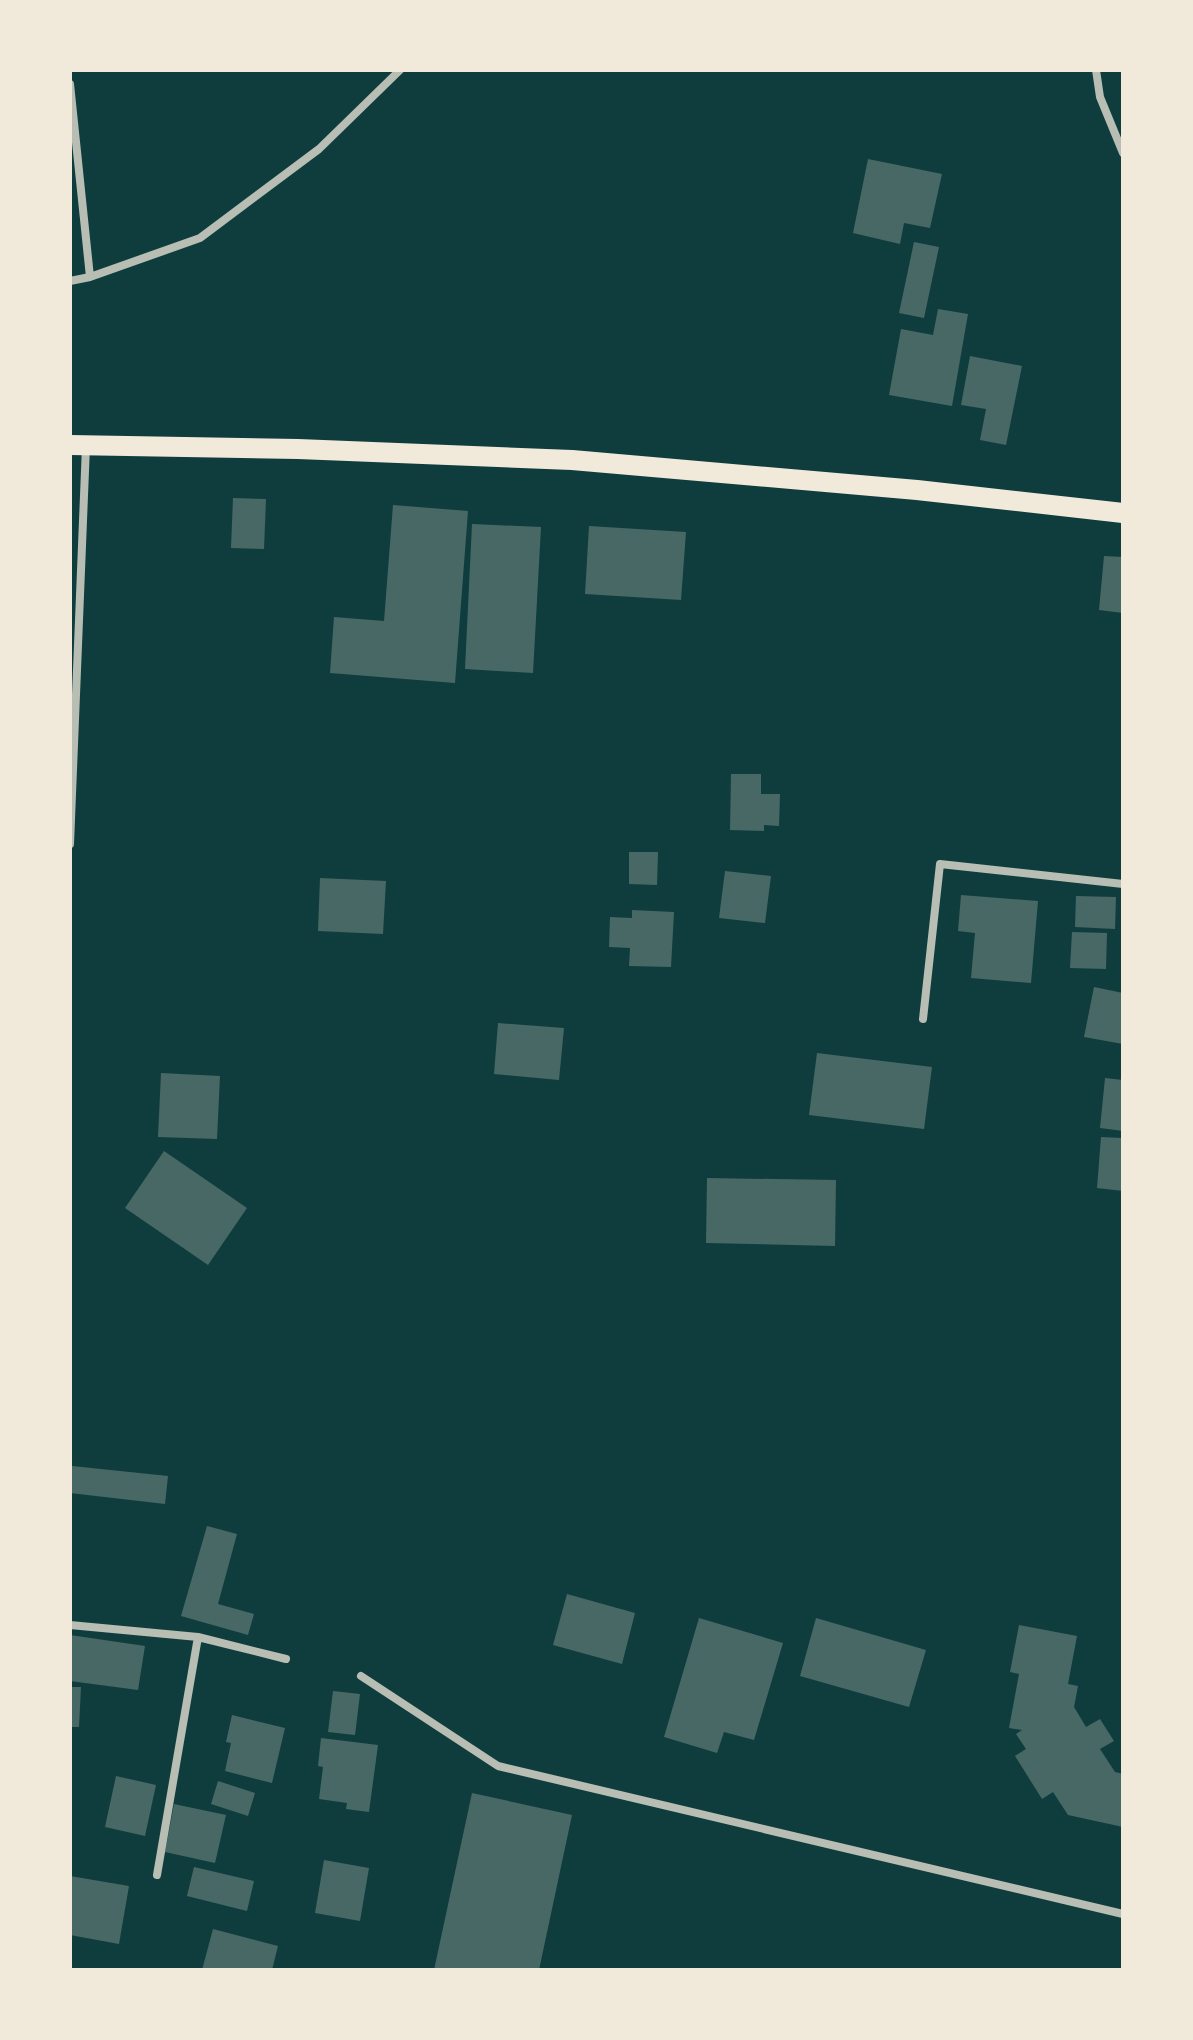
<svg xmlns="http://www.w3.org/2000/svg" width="1193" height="2040" font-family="'IBM Plex Serif',serif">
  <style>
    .building { fill: #486865 }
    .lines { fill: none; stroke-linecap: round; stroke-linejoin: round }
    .minor { stroke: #b8beb3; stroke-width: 8 }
    .primary { stroke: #f1e9da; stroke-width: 20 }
  </style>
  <rect width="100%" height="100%" fill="#0f3d3e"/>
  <path class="building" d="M868,159l74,15 -12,54 -26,-5 -4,21 -47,-11z
    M914,242l25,5 -15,71 -25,-5z
    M938,309l30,5 -16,92 -63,-11 12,-66 32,6z
    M970,356l52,10 -16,79 -26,-5 6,-31 -25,-4z
    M233,498l33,1 -2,50 -33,-1z
    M393,505l75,6 -13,172 -125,-10 4,-56 50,4z
    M472,524l69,3 -8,146 -68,-4z
    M589,526l97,6 -5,68 -96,-6z
    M1104,556l19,1v56l-24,-3z
    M731,774h30v20h19l-1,32 -15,-1v6l-34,-1z
    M629,852h29l-1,33 -28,-1z
    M725,871l46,5 -6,47 -46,-5z
    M320,878l66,3 -3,53 -65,-3z
    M961,895l77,6 -7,82 -60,-5 4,-45 -17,-2z
    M1076,896l40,1 -1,32 -40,-2z
    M632,910l42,2 -3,55 -42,-1 1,-18 -21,-1 1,-30 22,1z
    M1072,932l35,1 -1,36 -36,-1z
    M1094,987l29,6v51l-39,-7z
    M498,1023l66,5 -5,52 -65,-6z
    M817,1053l115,14 -8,62 -115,-14z
    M161,1073l59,3 -3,63 -59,-2z
    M1105,1078l18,2v51l-23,-3z
    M1101,1137l22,1v53l-26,-3z
    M164,1151l83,57 -39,57 -83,-57z
    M707,1178l129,2 -1,66 -129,-3z
    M72,1466l96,10 -3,28 -95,-11z
    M207,1526l30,8 -19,70 36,10 -6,21 -67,-19z
    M567,1594l68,19 -13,51 -69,-19z
    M699,1618l84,25 -29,97 -30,-8 -7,21 -53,-16z
    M816,1618l110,32 -17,57 -109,-31z
    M1019,1625l58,11 -9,48 10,2 -4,21 12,20 14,-8 14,22 -14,8 15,23 8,2v53l-55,-12 -15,-23 -11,7 -27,-43 11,-7 -10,-15 6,-4 -13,-2 10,-54 -9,-2z
    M70,1635l75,11 -7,44 -68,-9z
    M70,1687h11l-2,40h-9z
    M333,1691l27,3 -5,41 -27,-3z
    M232,1715l53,13 -13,55 -47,-12 6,-28 -5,-1z
    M321,1738l57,7 -9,67 -23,-3 1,-6 -28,-4 4,-32 -5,-1z
    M116,1776l40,9 -11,51 -40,-9z
    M218,1781l37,12 -7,23 -37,-12z
    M472,1793l100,22 -33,155h-105z
    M174,1804l52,11 -11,48 -50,-11z
    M324,1860l45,8 -9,53 -45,-8z
    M194,1867l60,14 -7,30 -60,-15z
    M70,1876l59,10 -10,58 -49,-9z
    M213,1929l65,17 -6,24h-70z"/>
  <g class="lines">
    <path class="minor" d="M1096,70l4,27 23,56
      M70,84l20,193
      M70,281l20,-4 110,-39 119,-89 81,-79
      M70,844l16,-398
      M923,1019l17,-155 183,20
      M70,1625l128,12 88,22
      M361,1676l137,90 625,148
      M157,1875l41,-238"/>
    <path class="primary" d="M70,445l228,4 274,11 345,30 206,23"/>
  </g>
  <rect width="1193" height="2040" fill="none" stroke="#f1e9da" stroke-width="144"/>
</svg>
